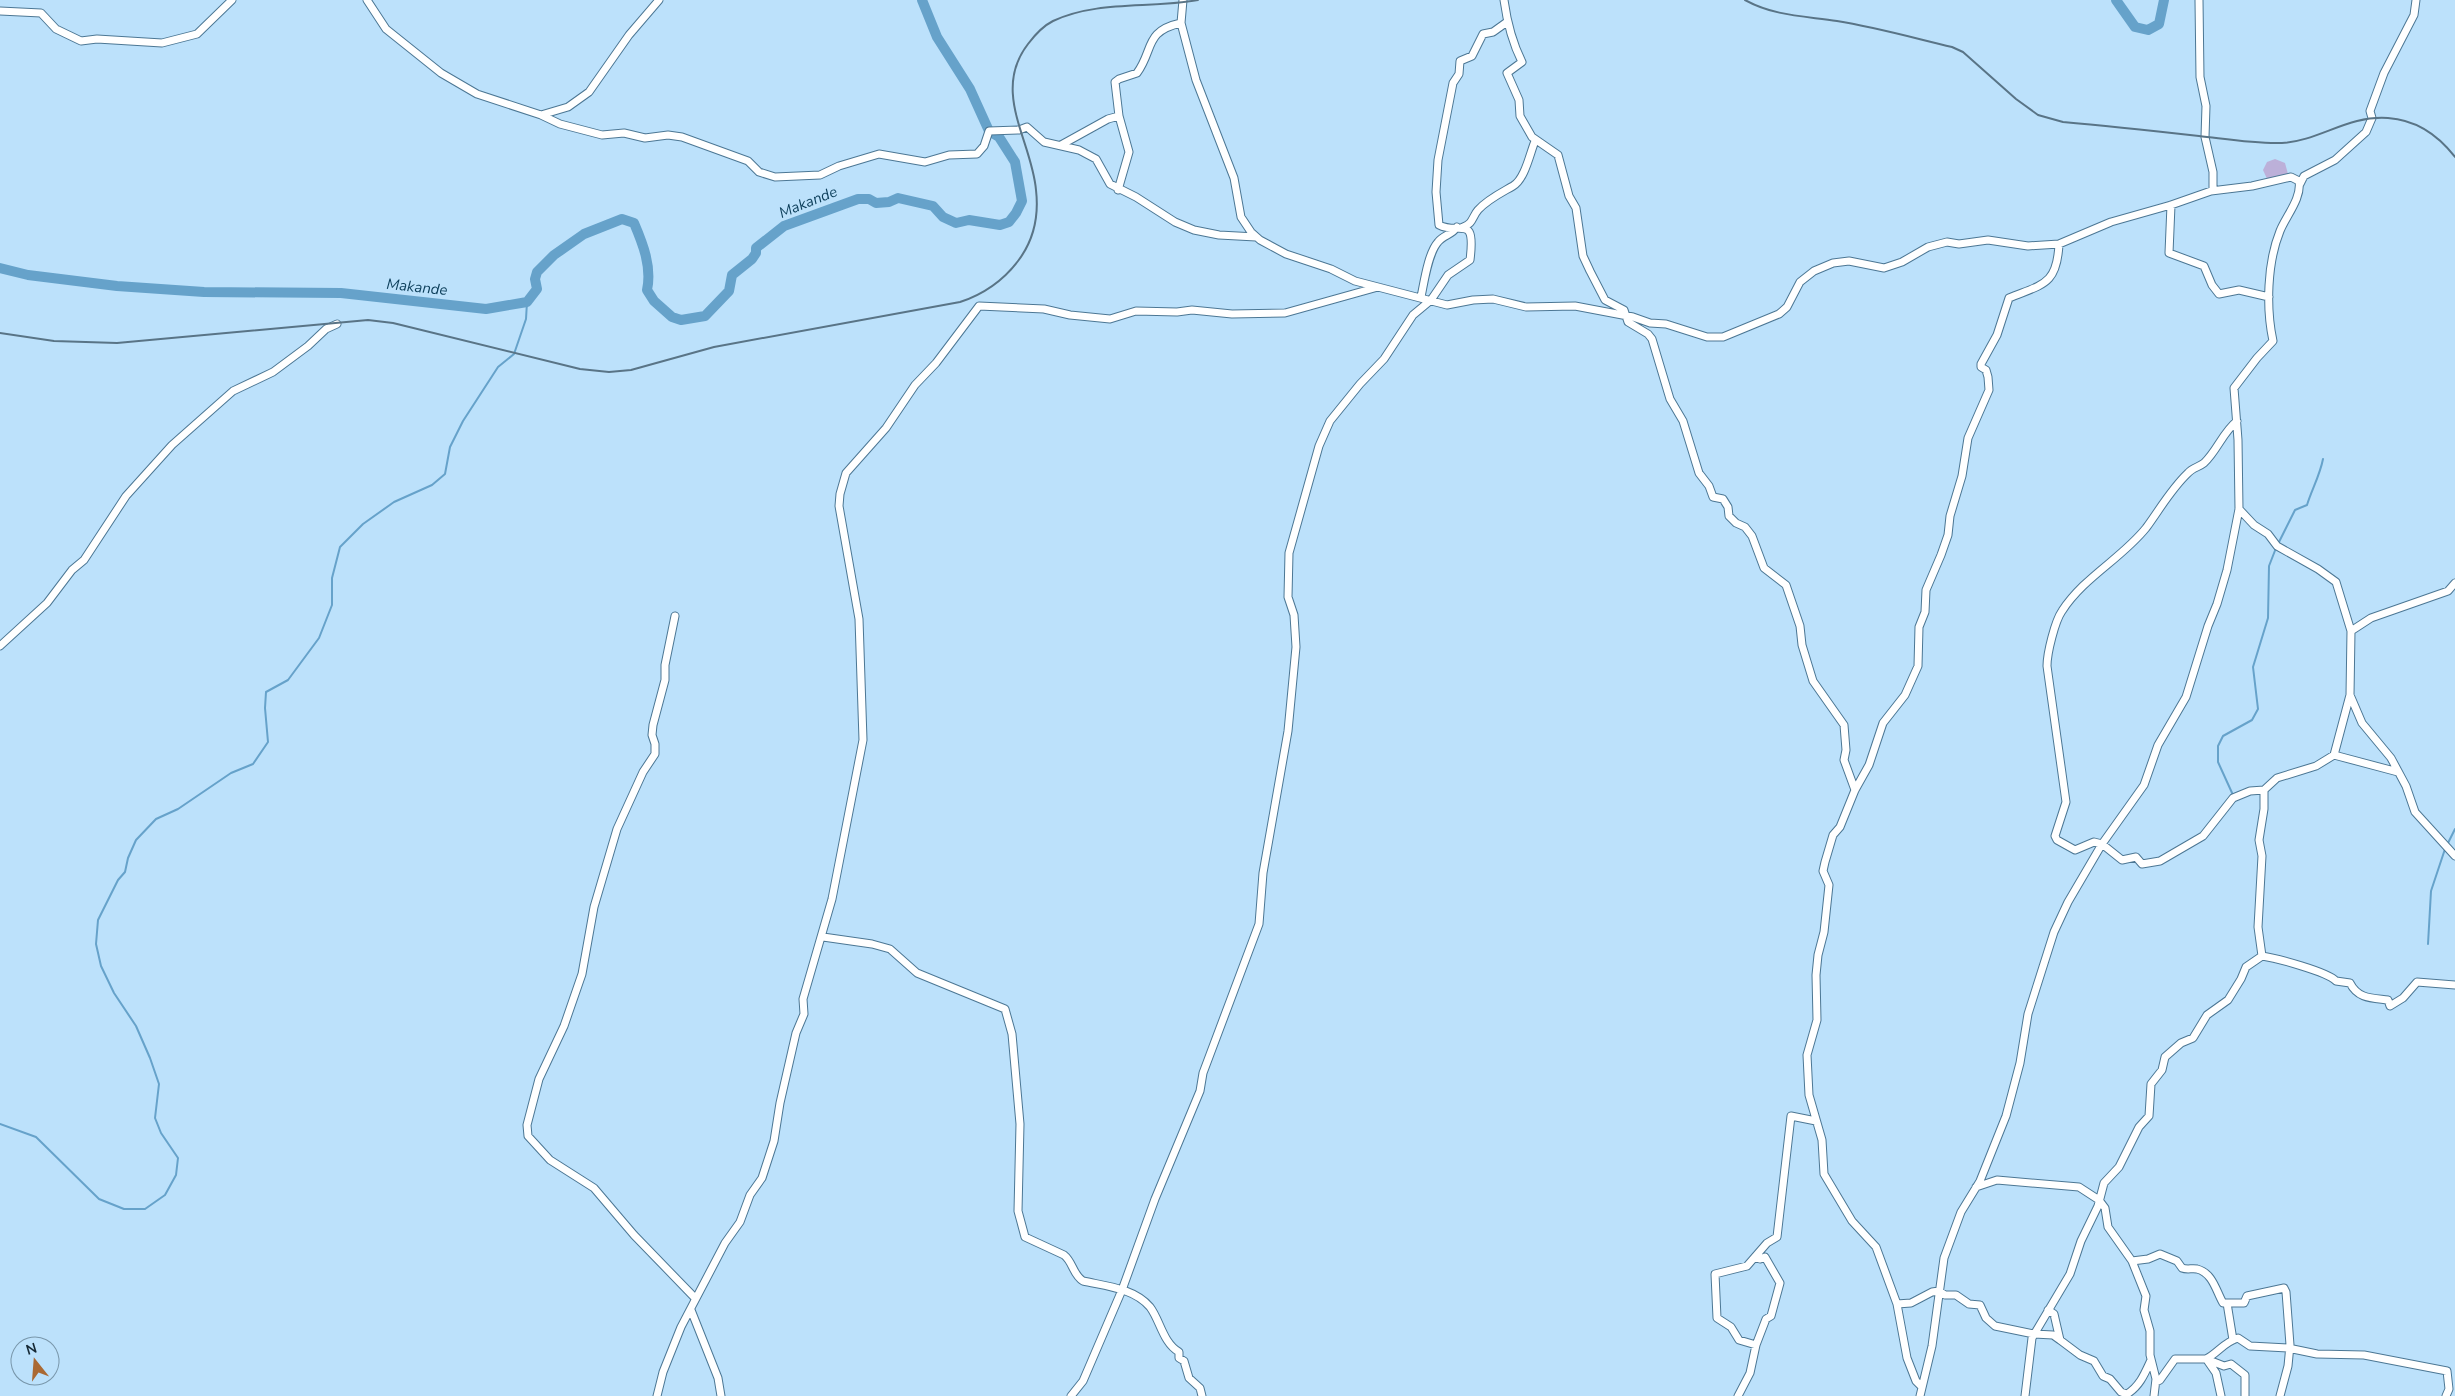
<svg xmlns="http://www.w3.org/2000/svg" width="2455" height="1396" font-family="'Nunito Sans',sans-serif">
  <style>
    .green { fill: #bcb0d9 }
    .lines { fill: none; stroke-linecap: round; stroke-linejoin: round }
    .stream { stroke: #66a2ca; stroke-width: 2 }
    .river { stroke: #66a2ca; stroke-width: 10 }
    .minor-casing { stroke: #4c7794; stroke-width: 9 }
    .minor { stroke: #fff; stroke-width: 7 }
    .rail { stroke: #597486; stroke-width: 2 }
    .labels { text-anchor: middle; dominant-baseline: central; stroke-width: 5; stroke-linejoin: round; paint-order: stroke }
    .water-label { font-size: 15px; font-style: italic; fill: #0c3e5a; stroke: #bce1fb }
  </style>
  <rect width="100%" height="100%" fill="#bce1fb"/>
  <path class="green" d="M2275,159l10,4 3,11 -20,7 -5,-11 4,-8z"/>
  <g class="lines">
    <path class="stream" d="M2278,544l17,-34 12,-5c5,-16 13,-30 16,-46
      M2233,795l-15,-33v-16l5,-10 29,-16 6,-11 -5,-42 15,-49 1,-52 7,-18
      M2447,845l8,-16
      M2428,944l3,-53 14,-42
      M0,1124l36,13 63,62 25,10h21l20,-14 11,-20 2,-17 -17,-25 -6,-15 4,-34 -9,-26 -14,-32 -22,-33 -13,-27 -5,-22 2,-24 20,-40 7,-8 3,-14 8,-18 20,-21 22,-10 53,-36 22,-9 15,-22 -3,-34 1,-16 22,-12 31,-42 13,-33v-27l8,-31 23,-23 31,-22 38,-17 13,-11 5,-27 13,-26 35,-54 16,-13 12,-35 1,-17"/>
    <path class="river" d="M2116,0l19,27 13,3 11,-6 5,-24
      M0,268l28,7 89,11 87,6 137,1 145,16 41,-7 10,-13 -2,-10 2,-7 17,-17 30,-21 38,-15 12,4c9,21 18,44 13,67l7,11 18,16 9,3 24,-4 24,-25 3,-16 20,-16 4,-6v-5l28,-22 74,-27h11l7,4 13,-1 9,-4 35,8 10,11 13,6 13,-3 31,5 9,-3 7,-9 6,-12 -7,-39 -16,-25 -10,-6 -19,-42 -33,-52 -15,-37"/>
    <defs>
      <path id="minor" d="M367,0l19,29 55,44 36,21 64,21 27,-8 21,-15 40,-57 30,-35
        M1183,0l-2,23 15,57 38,98 7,39 10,15 9,8 26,14 45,15 24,12 92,24 26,-5 20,-1 33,8 49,-1 58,11 17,6 16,1 41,13h16l56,-23 8,-7 13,-25 14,-11 19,-8 16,-2 35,7 18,-6 26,-15 19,-5 12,2 29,-4 40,6 31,-2 52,-22 60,-17 40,-14 41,-5 39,-9 8,4c3,17 -13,35 -19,50 -13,32 -14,77 -7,110l-16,17 -23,30 4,52 1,69 -12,61 -10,34 -9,22 -22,71 -28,48 -14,40 -42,59 -34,58 -14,30 -26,82 -8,49 -14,53 -26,65 -19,31 -17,46 -12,88 -12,50
        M1504,0c3,22 8,42 18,62l-15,11 12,27 1,16 12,21 26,18 11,41 7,12 7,48 7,15 15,29 19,10 4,12 20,12 4,5 18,60 13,22 16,52 10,13 4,11 10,2 5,8 1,9 7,7 9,4 7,9 12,32 22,17 14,41 2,19 11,36 31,44 2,25 -2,10 11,30
        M2199,0l1,77 6,29 -1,31 8,35v18
        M0,11l41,2 15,16 25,12 16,-2 65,4 35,-9 35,-34
        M541,115l19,9 42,11 22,-2 21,5 23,-3 14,2 66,24 11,11 16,5 45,-2 19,-9 40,-12 46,8 24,-7 28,-1 7,-8 5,-15 30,-1 8,-3 17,15 35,8 17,9 14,25 26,13 39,25 19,8 25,5 37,2
        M1061,145l47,-26 11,-3
        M2300,184l4,-8 31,-16 31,-28 6,-14 -2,-7 14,-38 30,-58 2,-15
        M1118,190l11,-38 -10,-36 -4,-34 4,-3 18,-6c17,-23 7,-42 44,-50
        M2171,205l-2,48 35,13 8,19 7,9 20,-4 30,7
        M1463,227c10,-3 9,-10 15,-17 10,-11 23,-17 35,-24 12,-7 17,-33 22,-45
        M1421,297c3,-14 7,-44 17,-55 5,-7 14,-7 19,-15
        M2237,421c-14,11 -20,30 -33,42 -5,4 -12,5 -16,10 -17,16 -28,36 -42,55 -25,31 -62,49 -84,83 -7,10 -15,42 -15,55l19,136 -11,34 2,4 18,10 19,-8 8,2 20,16 14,-3 6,7 18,-3 43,-25 30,-38 17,-7 14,-1
        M2239,509l15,16 14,9 9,12 41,23 18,13 15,49 -1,64 12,28 29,35 15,28 9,26 40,44
        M675,616l-10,49v15l-12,45 -1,10 3,9v10l-12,18 -26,57 -23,78 -12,67 -18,52 -25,53 -12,46 1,11 22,24 44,28 40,47 61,63
        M2351,631l20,-13 77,-27 7,-8
        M0,646l47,-43 25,-33 12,-10 42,-64 46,-51 61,-54 40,-19 35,-26 18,-17 11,-5
        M2334,755l16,-60
        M823,937l49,7 18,5 27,24 88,36 7,25 8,90 -2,87 7,26 39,18c9,7 9,20 19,26 22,5 51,7 67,26 10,13 13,36 29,45v6l5,3 5,17 11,10 2,8
        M2262,956l-4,-29 4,-71 -3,-16 5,-31v-19l13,-12 39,-12 18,-11 64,17
        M1976,1187l21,-7 82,7 20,13 6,8 3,19 24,34 14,35 -2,14 6,21v24l6,24 -2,17
        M2132,1261l16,-2 12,-5 17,7 5,7c5,2 10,0 15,1 16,4 19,22 26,34h4l6,37
        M2227,1303h17l3,-7 37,-8 2,4 4,53 -2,21 -8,30
        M1897,1304l14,-1 21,-11 7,-1 6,4h11l13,9 11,1 6,13 9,8 39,8 19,1 7,5
        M691,1310l27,68 3,18
        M2048,1310l6,4 6,26 20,15 14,6 9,15 7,3 11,13 6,2c13,-8 18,-21 24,-34
        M1756,1345l-17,-5 -8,-13 -14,-9 -2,-44 32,-8 20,-23 10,-6 14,-121 25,5
        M2206,1359c12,-6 18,-17 32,-21l12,8 38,2 29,6 47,1 83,16 2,18 -3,7
        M2207,1360l9,13 5,23
        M2156,1382l4,-2 15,-21h31l18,7 7,-2 14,11v21
        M1922,1387l-6,-6 -9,-23 -10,-54 -21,-57 -24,-26 -28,-47 -2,-34 -13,-45 -2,-40 10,-35 -1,-45 2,-20 6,-23 5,-47 -6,-14 2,-9 8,-27 7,-8 15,-37 14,-25 14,-42 22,-28 13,-29 1,-39 6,-15 1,-22 15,-35 7,-20 2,-19 12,-40 6,-38 21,-48 -1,-13 -2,-7 -5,-3v-3l16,-29 12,-37c34,-14 48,-13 50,-54
        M657,1396l6,-24 18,-45 44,-84 15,-21 10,-27 12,-17 12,-37 6,-38 16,-70 8,-19 -1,-15 29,-100 31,-159 -4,-121 -20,-113 1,-12 6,-21 40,-45 29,-43 21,-22 43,-57 65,3 26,6 40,4 26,-8 41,1 15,-2 40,4 53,-1 93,-26
        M1071,1396l12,-15 39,-91 33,-91 45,-108 3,-18 56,-149 4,-51 25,-142 8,-84 -2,-32 -6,-18 1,-44 30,-107 11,-25 30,-37 24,-25 29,-44 18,-15 17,-25 22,-15c6,-48 -10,-24 -31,-35l-3,-33 2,-32 15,-77 6,-9 1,-13 12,-5 11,-22 10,-2 14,-10
        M1738,1396l12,-23 6,-28 10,-26 5,-3 9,-33 -15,-26 -5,2 -4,-2
        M2025,1396l7,-58 38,-64 11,-33 17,-35 6,-23 15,-16 20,-40 10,-11 2,-32 11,-14 3,-13 16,-14 12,-5 14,-23 21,-15 13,-21 5,-12 16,-11c14,2 66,16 74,25l14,2c8,16 22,15 38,17l2,6 13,-8 14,-16 38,3"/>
    </defs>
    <use href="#minor" class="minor-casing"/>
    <use href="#minor" class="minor"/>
    <path class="rail" d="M1745,0c29,16 59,16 92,21 38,6 77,17 115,26l11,5 53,47 22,16 25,7c45,4 91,9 136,14 27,3 56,8 83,7 37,-2 66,-28 106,-25 29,2 50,17 67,39
      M0,333l54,8 63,2 251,-23 25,3 187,46 29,3 22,-2 83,-23 246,-45c24,-8 42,-20 58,-41 16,-21 21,-45 18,-71 -4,-49 -45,-98 -8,-146 6,-8 15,-18 25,-23 45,-21 96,-12 145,-21"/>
  </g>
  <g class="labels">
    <g class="water-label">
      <text transform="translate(808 202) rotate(-22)">Makande</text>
      <text transform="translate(417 287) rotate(6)">Makande</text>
    </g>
  </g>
  <g transform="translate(35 1361) rotate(343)"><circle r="24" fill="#bce1fb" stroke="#7997ab"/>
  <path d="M0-4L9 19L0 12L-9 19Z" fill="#aa6933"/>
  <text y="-8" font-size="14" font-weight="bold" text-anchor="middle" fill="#152834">N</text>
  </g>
</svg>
